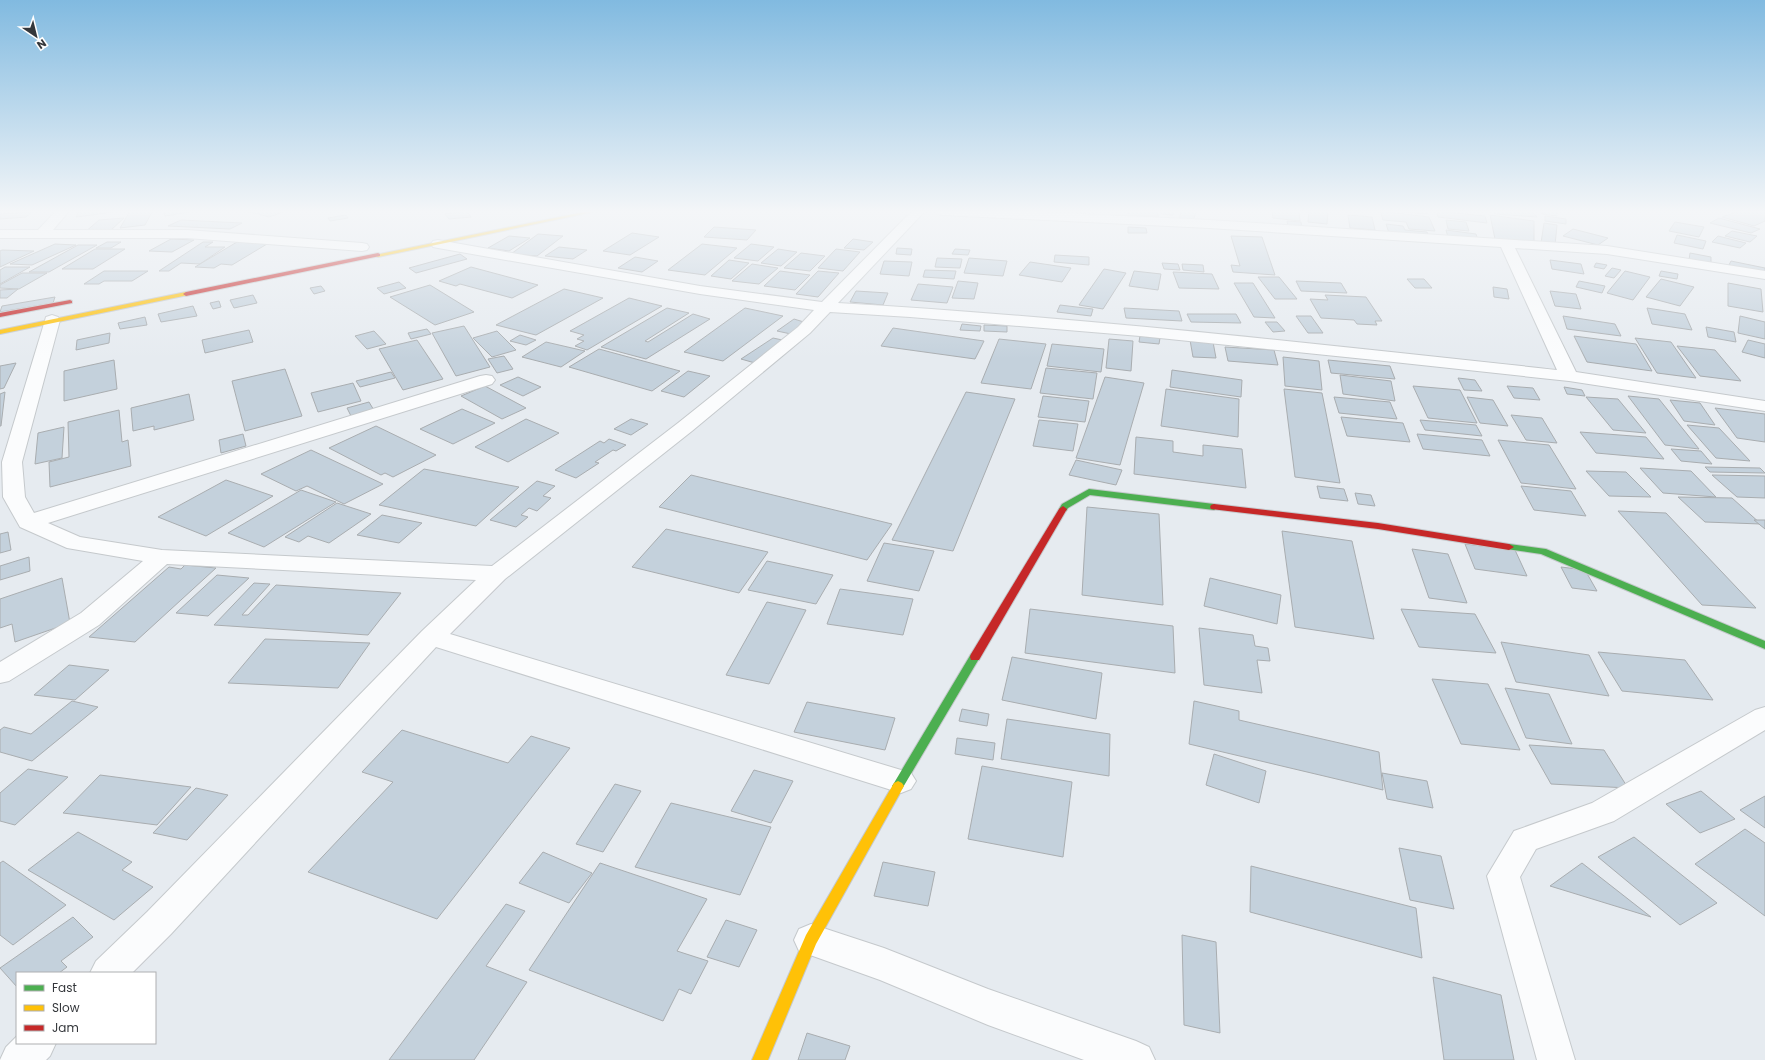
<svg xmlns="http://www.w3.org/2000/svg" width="1765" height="1060" font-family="Poppins,sans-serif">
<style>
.building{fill:#c4d1dc;stroke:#a9adb0}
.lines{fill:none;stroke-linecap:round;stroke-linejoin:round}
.street-casing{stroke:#c5c9cc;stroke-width:2}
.fast-casing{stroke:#c5c9cc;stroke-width:2}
.slow-casing{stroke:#c5c9cc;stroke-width:2}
.jam-casing{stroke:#c5c9cc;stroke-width:2}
.street{fill:#fbfcfd;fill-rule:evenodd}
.fast{fill:#4caf50;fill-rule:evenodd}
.slow{fill:#ffc107;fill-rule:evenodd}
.jam{fill:#c62828;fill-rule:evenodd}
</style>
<rect width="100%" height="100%" fill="#e6ebf0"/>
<!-- building -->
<g class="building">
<path d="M79 211H122L76 217Z"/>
<path d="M130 211H155L152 212 145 225 120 228Z"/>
<path d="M163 211H196L165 216Z"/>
<path d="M246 211H286L269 217Z"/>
<path d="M467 211 471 217 449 219 445 214Z"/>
<path d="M1128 211 1158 212V220L1128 218Z"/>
<path d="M1162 211H1174L1173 215 1161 214Z"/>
<path d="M1181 211H1196L1193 222 1179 221Z"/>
<path d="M1272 211 1299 212 1300 221 1273 218Z"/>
<path d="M1309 211H1328L1327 224 1308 222Z"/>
<path d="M1380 211 1429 217 1435 231 1409 229 1406 222 1383 220Z"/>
<path d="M1390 211H1427L1428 214Z"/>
<path d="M1437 211 1485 216 1487 223 1438 217Z"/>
<path d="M1492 211H1532L1537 217 1495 214Z"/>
<path d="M1543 211H1557V216L1542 214Z"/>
<path d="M1739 211H1765V221L1754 226 1722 217Z"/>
<path d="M32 212 26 217 0 219V214Z"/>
<path d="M346 215 348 218 330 221 328 218Z"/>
<path d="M1348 215 1372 217 1375 230 1350 228Z"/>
<path d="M1490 215 1534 221V244L1495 239Z"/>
<path d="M1545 216 1566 219V224L1545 221Z"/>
<path d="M124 218 110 231 84 233 99 220Z"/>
<path d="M1719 218 1760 229 1751 233 1710 223Z"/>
<path d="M181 220 242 223 230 229 168 226Z"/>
<path d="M1446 220 1466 222 1469 231 1448 229Z"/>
<path d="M1287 221 1301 222 1302 228 1288 227Z"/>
<path d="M1675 222 1704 227 1699 237 1669 231Z"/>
<path d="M1544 223 1557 225 1555 245 1541 243Z"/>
<path d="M1386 224 1403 226 1405 230 1427 232 1429 237 1389 233Z"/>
<path d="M714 227 756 230 747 240 704 237Z"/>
<path d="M1128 227 1146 228 1147 233H1128Z"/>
<path d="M1573 229 1608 238 1598 245 1563 236Z"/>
<path d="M1446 230 1476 234 1478 240 1448 237Z"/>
<path d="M1732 231 1757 236 1750 242 1725 236Z"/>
<path d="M632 233 659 237 630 255 603 251Z"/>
<path d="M538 234 563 236 537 256 511 254Z"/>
<path d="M1677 235 1706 241 1703 249 1674 243Z"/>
<path d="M509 236 530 238 509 251 488 248Z"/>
<path d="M1231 236 1262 237 1275 275 1233 272 1231 265 1240 266Z"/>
<path d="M1718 236 1746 243 1740 248 1712 242Z"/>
<path d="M171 239 194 240 172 252 149 251Z"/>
<path d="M853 239 873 242 864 250 844 248Z"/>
<path d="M107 242H121L111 248H96Z"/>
<path d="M203 242H213L205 247H225L200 264 181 263 169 271H159Z"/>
<path d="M237 242 267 244 232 265 221 264 214 268 195 267Z"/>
<path d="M55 244 76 245 32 265 10 264Z"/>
<path d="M702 244 737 248 705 275 668 270Z"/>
<path d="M751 244 774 247 758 261 734 258Z"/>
<path d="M78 245H97L49 272H29Z"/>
<path d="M559 247 587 250 573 259 545 256Z"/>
<path d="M897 248 912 249 911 255 896 254Z"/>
<path d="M95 249H125L93 269H62Z"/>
<path d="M778 249 797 252 781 266 761 263Z"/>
<path d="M836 249 860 252 843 271 818 268Z"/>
<path d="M955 249 970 250 968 255 952 254Z"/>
<path d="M2 250 34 251 0 267V251Z"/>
<path d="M801 253 825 256 810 271 784 268Z"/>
<path d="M1690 253 1711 257V264L1689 260Z"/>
<path d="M460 254 467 259 416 273 409 268Z"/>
<path d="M1055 255 1089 257V265L1054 262Z"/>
<path d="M635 257 658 261 642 272 618 268Z"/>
<path d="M937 258 962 259 960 268 935 267Z"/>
<path d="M969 258 1007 261 1003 276 964 273Z"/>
<path d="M729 260 749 263 731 279 711 276Z"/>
<path d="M1550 260 1581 264 1584 274 1552 269Z"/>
<path d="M884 261 912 262 909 276 880 274Z"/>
<path d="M1731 261 1765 268V273L1729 265Z"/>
<path d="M1030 262 1071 268 1062 282 1019 275Z"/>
<path d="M1162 263 1178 264 1180 270 1164 269Z"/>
<path d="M1596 263 1607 265 1604 269 1594 267Z"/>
<path d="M752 264 778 268 759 284 732 281Z"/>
<path d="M1182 264 1203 265 1204 272 1183 270Z"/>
<path d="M5 267H30L0 284V270Z"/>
<path d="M471 267 538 285 512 298 460 284 456 286 439 281Z"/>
<path d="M1612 268 1621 270 1614 278 1605 276Z"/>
<path d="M1104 269 1126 273 1103 309 1079 305Z"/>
<path d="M925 270 956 271 954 279 923 277Z"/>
<path d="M104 271H148L132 281H104L99 284H84Z"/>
<path d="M780 271 810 275 795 290 764 286Z"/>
<path d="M818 271 839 273 818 297 796 294Z"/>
<path d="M1134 271 1161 274 1158 290 1129 286Z"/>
<path d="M1625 271 1650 277 1633 300 1607 293Z"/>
<path d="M1661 271 1678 274 1677 279 1659 276Z"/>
<path d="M1173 272 1212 274 1219 289 1179 288Z"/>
<path d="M22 273H47L19 289 0 288V285Z"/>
<path d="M1258 277H1279L1297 299H1275Z"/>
<path d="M1407 279H1424L1432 288H1415Z"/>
<path d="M1661 279 1694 287 1680 306 1646 297Z"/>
<path d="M958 281 978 283 974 299 952 298Z"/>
<path d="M1296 281 1341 283 1347 293 1301 291Z"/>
<path d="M1579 281 1605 286 1602 293 1576 287Z"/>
<path d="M399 282 406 288 384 294 377 288Z"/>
<path d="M1234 283H1253L1275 318 1254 317Z"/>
<path d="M1728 283 1761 289 1763 312 1728 306Z"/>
<path d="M918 284 953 287 947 303 911 300Z"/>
<path d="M430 285 474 312 435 325 390 297Z"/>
<path d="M321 286 325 291 314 294 310 288Z"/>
<path d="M1493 287 1507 289 1509 299 1494 297Z"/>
<path d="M18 289 7 298H0V290Z"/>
<path d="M564 289 603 298 536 335 496 325Z"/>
<path d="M856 291 888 293 883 305 850 302Z"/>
<path d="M1550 291 1576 294 1581 309 1555 306Z"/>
<path d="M253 295 257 303 234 308 230 300Z"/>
<path d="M1325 295 1366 297 1382 321H1375L1377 325 1357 324 1354 320 1321 318 1310 299 1328 300Z"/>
<path d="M55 297 53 303 0 312 2 306Z"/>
<path d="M629 298 662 306 587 350 575 346 584 341 577 339 584 335 570 331Z"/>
<path d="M219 301 221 307 213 309 210 303Z"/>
<path d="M1060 305 1093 309 1091 316 1057 312Z"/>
<path d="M193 306 197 316 161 322 158 314Z"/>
<path d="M667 308 689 313 645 341 648 342 693 314 710 319 646 359 601 347Z"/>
<path d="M745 308 783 316 723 361 684 352Z"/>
<path d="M1124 308 1179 311 1182 321 1126 318Z"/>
<path d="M1647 308 1685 314 1692 330 1652 324Z"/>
<path d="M1187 314H1236L1241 323 1191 322Z"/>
<path d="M1296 316H1311L1323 333H1308Z"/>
<path d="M1563 316 1615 324 1621 336 1567 329Z"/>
<path d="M1740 316 1765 322V339L1738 333Z"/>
<path d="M145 317 147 325 120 329 118 323Z"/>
<path d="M794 319 807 323 791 334 777 331Z"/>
<path d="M1265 322H1277L1285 331 1273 332Z"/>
<path d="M962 324 981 326 980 331 960 330Z"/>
<path d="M984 325 1007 326V332L984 331Z"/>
<path d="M464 326 490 367 456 376 432 333Z"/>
<path d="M1706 327 1734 332 1736 342 1708 337Z"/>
<path d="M893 328 984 341 975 359 881 346Z"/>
<path d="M427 329 431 334 411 339 408 333Z"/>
<path d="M249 330 253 342 205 353 202 340Z"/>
<path d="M374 331 386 344 367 349 355 336Z"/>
<path d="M497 331 516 350 492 357 473 338Z"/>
<path d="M110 333 109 343 76 350 77 340Z"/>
<path d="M520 335 536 340 526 345 510 341Z"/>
<path d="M1140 336 1160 338 1159 344 1139 342Z"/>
<path d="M1574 336 1636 344 1652 371 1587 362Z"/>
<path d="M773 338 787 341 755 363 741 359Z"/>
<path d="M1635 338 1671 342 1696 378 1657 373Z"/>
<path d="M999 339 1046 344 1031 389 981 383Z"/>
<path d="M1109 339 1133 341 1131 371 1106 368Z"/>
<path d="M417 340 443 379 403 390 379 349Z"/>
<path d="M1190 340 1213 342 1216 358 1193 357Z"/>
<path d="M1748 340 1765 344V358L1742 352Z"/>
<path d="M546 342 585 351 561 367 522 357Z"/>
<path d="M1052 344 1104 349 1101 372 1047 366Z"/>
<path d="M1677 346 1715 350 1741 381 1700 376Z"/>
<path d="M1225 347 1274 350 1278 365 1228 361Z"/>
<path d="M599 349 680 371 652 391 569 367Z"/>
<path d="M504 356 513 369 497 373 488 359Z"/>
<path d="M1283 357 1319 361 1322 390 1285 386Z"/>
<path d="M114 360 117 389 64 401V371Z"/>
<path d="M1328 360 1390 366 1395 379 1331 373Z"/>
<path d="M16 363 4 388 0 389V366Z"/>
<path d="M1046 368 1097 373 1093 399 1040 393Z"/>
<path d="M285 369 302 416 245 431 232 381Z"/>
<path d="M1172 370 1242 380 1241 397 1170 387Z"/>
<path d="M688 371 710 376 684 397 661 391Z"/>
<path d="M391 372 395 378 360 387 356 381Z"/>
<path d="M1340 375 1391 381 1395 401 1343 394Z"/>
<path d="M518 377 541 387 523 396 500 385Z"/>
<path d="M1105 377 1144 383 1120 465 1076 458Z"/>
<path d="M1458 378 1475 380 1482 391 1464 390Z"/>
<path d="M353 383 361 401 318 412 311 393Z"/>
<path d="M485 386 526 408 502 419 461 396Z"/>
<path d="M1413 386 1460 390 1477 423 1428 418Z"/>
<path d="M1507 386 1533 388 1540 400 1514 398Z"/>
<path d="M1564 387 1582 390 1585 396 1567 394Z"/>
<path d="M1166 389 1239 399 1238 437 1161 426Z"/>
<path d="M1284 389 1322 393 1340 483 1295 477Z"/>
<path d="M5 392 1 426H0V394Z"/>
<path d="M966 392 1015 399 953 551 892 540Z"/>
<path d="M189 394 194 420 154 430V426L133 431 131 408Z"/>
<path d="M1043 396 1089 401 1085 422 1038 417Z"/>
<path d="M1628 396 1659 399 1699 449 1665 445Z"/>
<path d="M1334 397 1390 402 1397 419 1339 413Z"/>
<path d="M1467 397 1493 400 1508 426 1480 423Z"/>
<path d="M1586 397 1618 399 1646 433 1613 430Z"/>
<path d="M1670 400 1700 403 1715 425 1684 421Z"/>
<path d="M369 402 375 412 352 418 347 408Z"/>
<path d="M1715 408 1765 414V442L1737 438Z"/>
<path d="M462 409 495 423 453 444 420 429Z"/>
<path d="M119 410 122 442 128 440 131 466 50 487 49 462 69 457 68 422Z"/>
<path d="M1511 415 1542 418 1557 443 1526 440Z"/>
<path d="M1341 417 1403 423 1410 442 1347 436Z"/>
<path d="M526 419 559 433 508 462 475 447Z"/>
<path d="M631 419 648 424 631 435 614 429Z"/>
<path d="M1039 420 1078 424 1073 451 1033 446Z"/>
<path d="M1420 420 1476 425 1482 436 1425 430Z"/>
<path d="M1687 425 1719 428 1750 461 1716 458Z"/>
<path d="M376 426 436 455 393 477 385 473 381 475 329 448Z"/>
<path d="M64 427 62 458 35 464 38 433Z"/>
<path d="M1580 432 1646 437 1664 459 1596 453Z"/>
<path d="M243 434 246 446 221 453 219 440Z"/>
<path d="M1417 434 1482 440 1490 456 1423 449Z"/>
<path d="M1136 437 1173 441V452L1203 456V445L1242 449 1246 488 1134 474Z"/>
<path d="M609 439 626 445 616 451 613 450 595 462 599 463 576 478 555 470 600 441 604 443Z"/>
<path d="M1498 440 1549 445 1576 489 1521 483Z"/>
<path d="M1671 449 1701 451 1712 464 1681 461Z"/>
<path d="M311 450 383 484 344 504 307 486 296 491 261 474Z"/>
<path d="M1076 460 1122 470 1116 485 1069 475Z"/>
<path d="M1705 467 1760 468 1765 473 1710 472Z"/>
<path d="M1640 468 1691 471 1716 497 1663 493Z"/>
<path d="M424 469 519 487 476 526 379 505Z"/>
<path d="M1586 471 1626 472 1651 497 1609 496Z"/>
<path d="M691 475 892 524 867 560 659 507Z"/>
<path d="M1712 475 1765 476V498L1737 497Z"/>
<path d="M226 480 273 496 206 536 158 517Z"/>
<path d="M537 481 555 486 543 496 551 498 537 511 529 508 521 515 528 517 516 527 490 520Z"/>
<path d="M1317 486 1344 489 1348 501 1320 498Z"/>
<path d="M1521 486 1571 491 1586 516 1534 510Z"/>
<path d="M301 490 336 502 264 547 228 533Z"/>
<path d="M1355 493 1371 495 1375 506 1358 504Z"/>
<path d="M1678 497 1732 498 1761 524 1705 522Z"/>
<path d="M337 503 371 514 329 543 308 536 299 542 285 537Z"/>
<path d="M1087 507 1159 514 1163 605 1082 595Z"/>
<path d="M1618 511 1666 513 1756 608 1702 605Z"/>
<path d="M382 515 422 523 399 543 357 535Z"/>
<path d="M1754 520H1765V529Z"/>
<path d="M666 529 768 552 739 593 632 567Z"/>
<path d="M1282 531 1352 541 1374 639 1295 627Z"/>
<path d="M8 532 11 550 0 553V534Z"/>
<path d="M884 543 934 551 919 591 867 581Z"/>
<path d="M1465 544 1515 550 1527 576 1475 569Z"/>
<path d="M1412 549 1448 554 1467 603 1429 598Z"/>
<path d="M29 557 30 571 0 580V566Z"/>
<path d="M767 561 833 575 816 604 748 590Z"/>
<path d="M185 565 216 568 135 642 89 637 169 567 181 569Z"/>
<path d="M1561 567 1585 570 1597 591 1572 588Z"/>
<path d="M217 575 249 578 208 616 176 613Z"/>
<path d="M62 578 70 623 15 642 12 624 0 628V599Z"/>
<path d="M1210 578 1281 595 1277 624 1204 606Z"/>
<path d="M254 583 270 584 242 615H248L276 585 401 593 368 635 214 625Z"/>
<path d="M840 589 913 599 903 635 827 624Z"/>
<path d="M767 602 806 610 769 684 726 675Z"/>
<path d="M1030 609 1173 626 1175 673 1025 653Z"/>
<path d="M1401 609 1475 614 1496 653 1419 647Z"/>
<path d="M1199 628 1253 635 1255 646 1268 648 1270 661 1257 660 1262 693 1204 685Z"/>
<path d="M265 639 370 643 338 688 228 683Z"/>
<path d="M1501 642 1589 655 1609 696 1516 682Z"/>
<path d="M1598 652 1685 660 1713 700 1622 691Z"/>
<path d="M1012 657 1102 673 1096 719 1002 700Z"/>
<path d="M69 665 109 670 75 700 34 695Z"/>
<path d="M1432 679 1488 684 1520 750 1461 744Z"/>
<path d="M1505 688 1549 694 1572 744 1526 738Z"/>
<path d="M72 701 98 707 32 761 0 752V730L4 727 31 734Z"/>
<path d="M1194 701 1239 711V720L1379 752 1383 790 1189 744Z"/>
<path d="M807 702 895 718 885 750 794 732Z"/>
<path d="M962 709 989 714 987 726 959 721Z"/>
<path d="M1007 719 1110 734 1109 776 1001 759Z"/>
<path d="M402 730 508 763 531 736 570 748 437 919 308 872 393 782 362 772Z"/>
<path d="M957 738 995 743 993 760 955 754Z"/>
<path d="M1529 745 1604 750 1628 788 1551 784Z"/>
<path d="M1214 754 1266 771 1259 803 1206 785Z"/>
<path d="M982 766 1072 782 1063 857 968 839Z"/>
<path d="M28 769 68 777 15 825 0 821V793Z"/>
<path d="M754 770 793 781 771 823 731 811Z"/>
<path d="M1382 773 1427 781 1433 808 1387 799Z"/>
<path d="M100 775 191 787 157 825 63 813Z"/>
<path d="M615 784 641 791 603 852 576 844Z"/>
<path d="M196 788 228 795 187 840 153 833Z"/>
<path d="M1701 791 1735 819 1700 833 1666 804Z"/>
<path d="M1765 796V828L1740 810Z"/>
<path d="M671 803 771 827 740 895 635 867Z"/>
<path d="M1745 829 1765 843V916L1695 864Z"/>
<path d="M78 832 132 862 122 870 153 887 114 920 28 870Z"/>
<path d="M1634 837 1717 903 1680 925 1598 857Z"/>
<path d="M1399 848 1441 856 1454 909 1410 900Z"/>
<path d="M543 852 592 873 569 903 519 883Z"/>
<path d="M3 861 66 905 13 945 0 935V863Z"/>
<path d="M883 862 935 872 928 906 874 896Z"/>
<path d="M600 863 707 899 677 951 708 961 691 994 679 989 663 1021 529 970Z"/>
<path d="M1582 863 1651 917 1550 886Z"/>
<path d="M1251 866 1416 908 1422 958 1250 912Z"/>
<path d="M506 904 525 911 486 966 527 982 474 1060H389Z"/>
<path d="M73 917 93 937 61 961 67 967 59 973H17V987L0 968Z"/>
<path d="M726 920 757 930 739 967 707 957Z"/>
<path d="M1182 935 1216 942 1220 1033 1184 1025Z"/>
<path d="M1433 977 1501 995 1514 1060H1444Z"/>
<path d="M807 1033 850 1046 845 1060H798Z"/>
</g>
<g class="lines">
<defs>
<g id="street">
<path d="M56 211H69L53 230H187L362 243 367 244 369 247 367 250 362 251 187 238H0V230H38Z"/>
<path d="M912 211H925L838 303C1079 317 1318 344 1557 370L1501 247 1209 228 943 215 939 214 937 211H1019L1209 220 1607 246 1765 271V279L1607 254 1515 248 1576 372 1765 401V411L1569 381 1375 360 1140 336 910 317 830 312 810 333 692 431 505 579 450 634 911 773 916 781 911 789 901 793 436 647 171 934 132 973H90L96 961 147 912 422 631 476 580 167 564 99 625 9 681 0 683V662L81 613 143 561 67 548 20 527 3 497 2 462 46 317 52 315 58 317 60 320 22 462 25 497 34 513 480 376 486 375 492 376 495 380 492 384 48 523 80 537 162 550 492 566 678 423 798 327 814 310 700 294 438 248 433 247 431 244 433 241 438 240 700 286 822 302Z"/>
<path d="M1765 707V730L1614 821 1536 849 1520 877 1575 1060H1537L1487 876 1514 831 1592 803 1755 710Z"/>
<path d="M811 924 884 948 988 989 1136 1041 1149 1047 1155 1060H1084L988 1025 880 980 799 951 794 940 799 929Z"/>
<path d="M17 1036V1043H56L50 1056 46 1060H0L6 1047Z"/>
</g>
<g id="fast">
<path d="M1089 489 1214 504 1218 507 1214 510 1090 495 1068 508 1066 511H1060L1059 509 1062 504Z"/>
<path d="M1509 544 1546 549 1765 641V649L1541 554 1506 549 1504 547 1506 545Z"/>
<path d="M975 653 979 654 980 657 902 789 898 791 894 789 892 786 894 783 971 654Z"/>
</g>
<g id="slow">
<path d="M588 211H598L378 257 375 255Z"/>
<path d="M186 292 189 294 188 295 0 334V330Z"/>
<path d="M898 781 902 783 904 786 816 944 768 1060H752L806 935 894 783Z"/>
</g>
<g id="jam">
<path d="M378 253 380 254V256L186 296 183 294 186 292Z"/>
<path d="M70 300 72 301V303L0 317V313Z"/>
<path d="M1214 504 1378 523 1509 544 1514 547 1509 550 1378 529 1211 509 1210 507 1211 505Z"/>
<path d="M1063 506 1067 509 979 660H971L970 657 971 654 1059 509Z"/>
</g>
</defs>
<!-- street casing -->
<use href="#street" class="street-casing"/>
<!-- fast casing -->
<use href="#fast" class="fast-casing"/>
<!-- slow casing -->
<use href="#slow" class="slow-casing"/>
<!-- jam casing -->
<use href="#jam" class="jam-casing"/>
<!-- street -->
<use href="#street" class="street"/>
<!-- fast -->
<use href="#fast" class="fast"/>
<!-- slow -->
<use href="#slow" class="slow"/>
<!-- jam -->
<use href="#jam" class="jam"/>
</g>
<!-- sky -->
<linearGradient id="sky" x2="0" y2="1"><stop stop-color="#81bae0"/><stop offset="0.59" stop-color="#f4f6f8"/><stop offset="1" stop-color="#f4f6f8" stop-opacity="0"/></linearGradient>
<rect width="1765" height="359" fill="url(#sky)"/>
<!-- legend -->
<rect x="16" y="972" width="140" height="72" fill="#ffffff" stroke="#aeafb1"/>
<rect x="24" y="985" width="20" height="6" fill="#4caf50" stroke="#aeafb1"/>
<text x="52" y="992" font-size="12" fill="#34373b">Fast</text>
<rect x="24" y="1005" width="20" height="6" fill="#ffc107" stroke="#aeafb1"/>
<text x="52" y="1012" font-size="12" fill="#34373b">Slow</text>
<rect x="24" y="1025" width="20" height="6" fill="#c62828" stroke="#aeafb1"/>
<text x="52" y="1032" font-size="12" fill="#34373b">Jam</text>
<!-- north arrow -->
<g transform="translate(36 36) rotate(145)" stroke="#ffffff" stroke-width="3" paint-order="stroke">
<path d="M0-3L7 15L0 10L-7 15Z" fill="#34373b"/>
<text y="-6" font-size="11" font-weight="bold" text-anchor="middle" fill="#34373b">N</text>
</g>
</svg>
